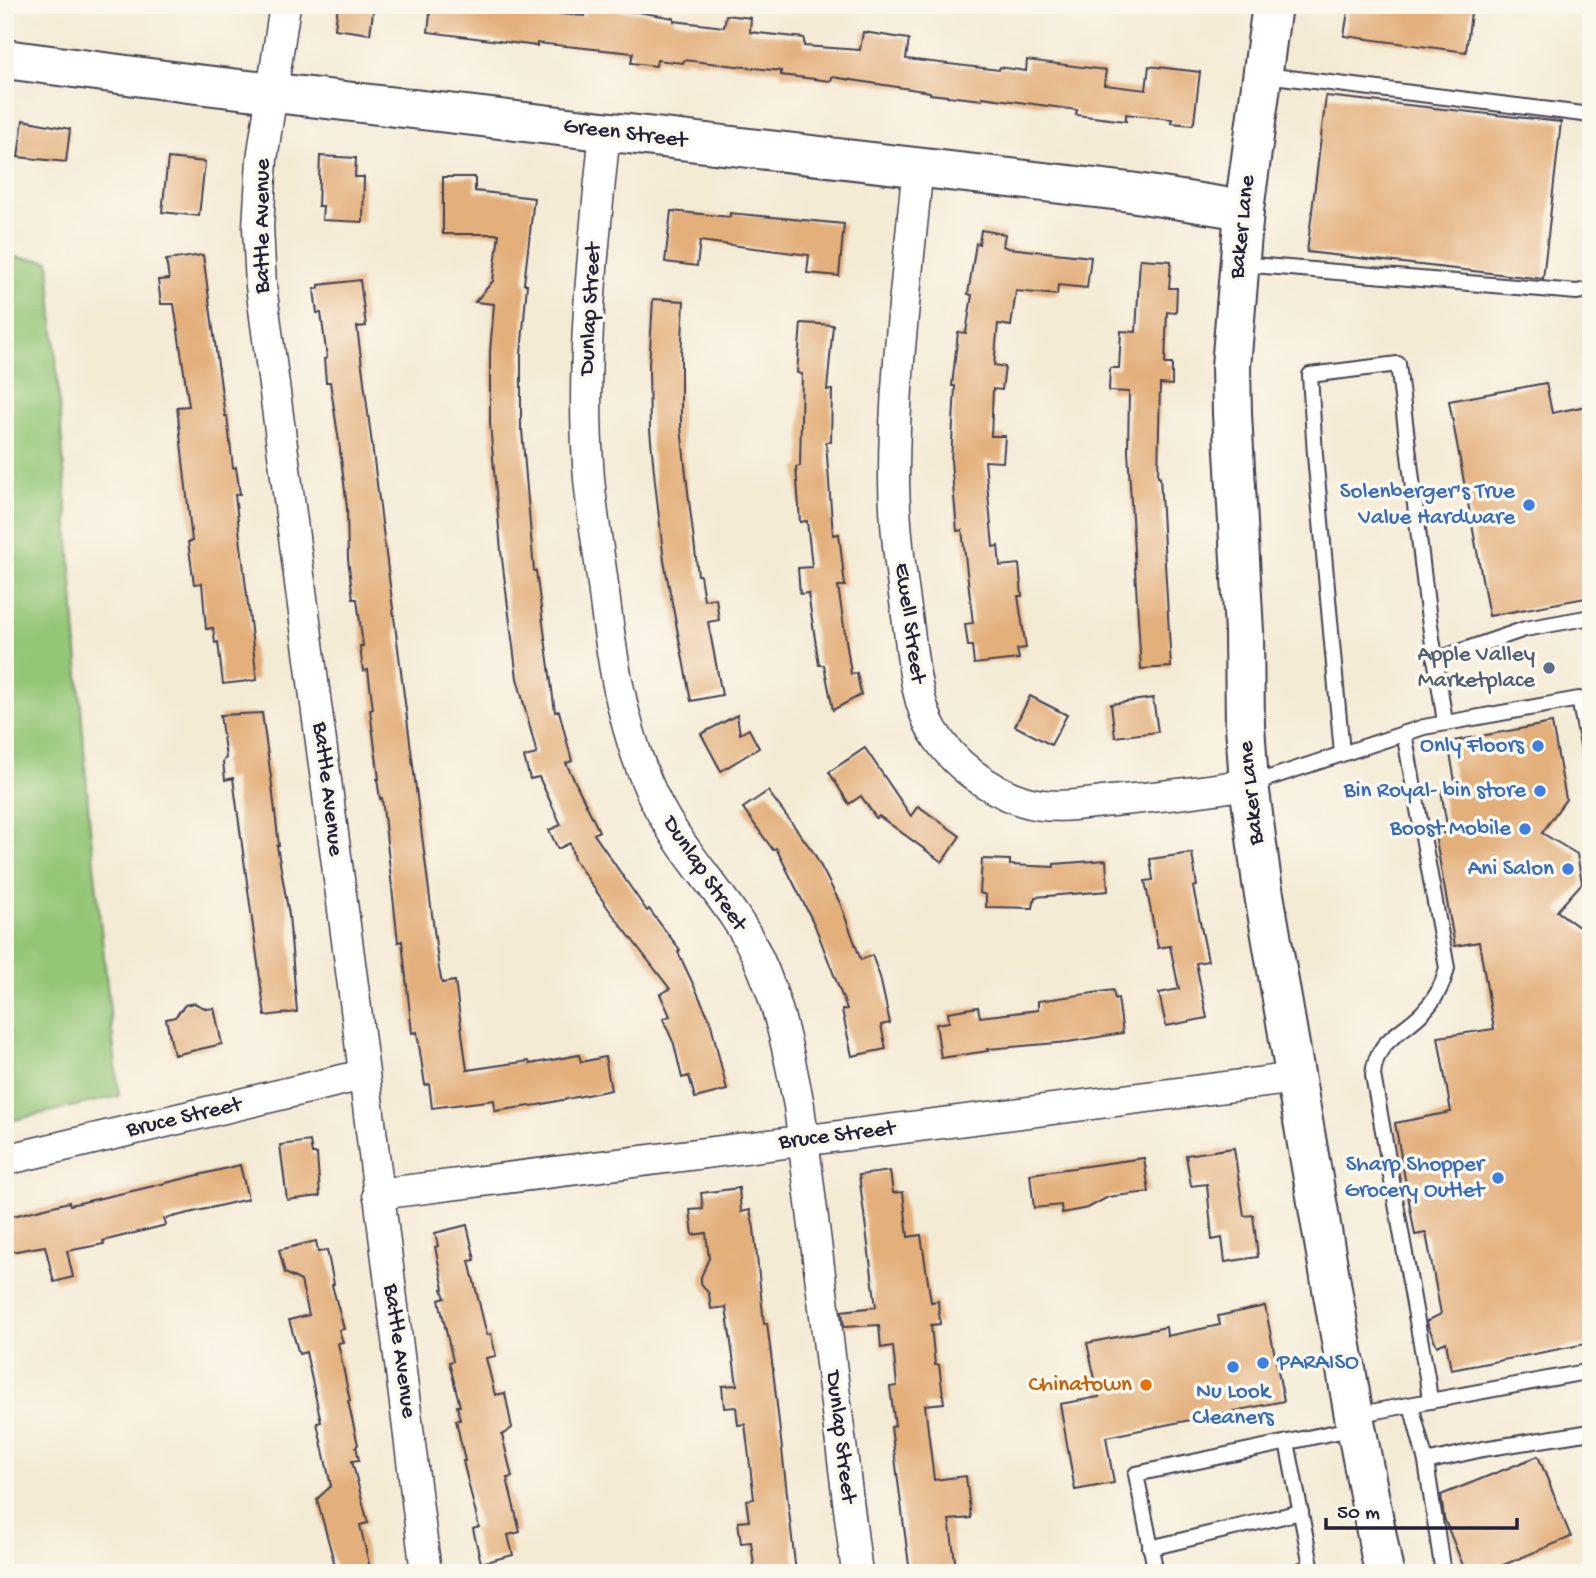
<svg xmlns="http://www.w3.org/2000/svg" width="1596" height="1578" font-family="'Gochi Hand',sans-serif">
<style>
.green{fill:#94c677;stroke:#5b7459;stroke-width:2}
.building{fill:#e3af7a}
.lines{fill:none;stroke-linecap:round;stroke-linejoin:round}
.lane-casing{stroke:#424052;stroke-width:18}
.street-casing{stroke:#424052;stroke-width:33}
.secondary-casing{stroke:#424052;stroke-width:42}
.lane{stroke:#fff;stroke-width:14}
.street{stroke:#fff;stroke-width:30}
.secondary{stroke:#fff;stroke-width:38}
.shop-dot{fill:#3f7fe0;stroke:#fbf7ec;stroke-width:2.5}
.service-dot{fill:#5c6f8a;stroke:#fbf7ec;stroke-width:2.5}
.food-dot{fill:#e8710a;stroke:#fbf7ec;stroke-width:2.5}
.labels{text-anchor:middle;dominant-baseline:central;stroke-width:7;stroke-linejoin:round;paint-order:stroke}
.street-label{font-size:23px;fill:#22223b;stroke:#fbf7ec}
.shop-label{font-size:23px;fill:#366cbe;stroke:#fbf7ec;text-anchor:end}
.service-label{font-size:23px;fill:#4e5e75;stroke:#fbf7ec;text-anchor:end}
.food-label{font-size:23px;fill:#c56008;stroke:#fbf7ec;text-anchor:end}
</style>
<rect width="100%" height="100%" fill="#fbf7ec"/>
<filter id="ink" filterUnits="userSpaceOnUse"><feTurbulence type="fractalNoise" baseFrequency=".0143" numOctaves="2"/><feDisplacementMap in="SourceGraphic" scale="14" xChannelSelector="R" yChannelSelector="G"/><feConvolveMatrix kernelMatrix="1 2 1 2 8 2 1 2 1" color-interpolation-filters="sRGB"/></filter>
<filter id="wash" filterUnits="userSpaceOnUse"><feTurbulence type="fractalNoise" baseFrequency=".00686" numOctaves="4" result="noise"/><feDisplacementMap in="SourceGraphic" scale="28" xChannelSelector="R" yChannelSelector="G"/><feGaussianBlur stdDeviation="1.57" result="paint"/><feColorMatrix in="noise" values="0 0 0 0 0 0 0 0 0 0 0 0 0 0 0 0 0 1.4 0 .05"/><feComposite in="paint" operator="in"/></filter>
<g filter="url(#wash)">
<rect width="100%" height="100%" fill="#f4ebd5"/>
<!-- green -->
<path class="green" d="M5 256 49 261 89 817 119 1096 5 1122Z"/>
<g id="blocks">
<!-- building -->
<g class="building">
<path d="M338 5H374L370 34 335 29Z"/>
<path d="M431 5H512V10L585 16V8L638 12 674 18V21L724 27 726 15 751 18 750 32 804 38V46L860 50 863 32 909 39 906 59 999 70 1000 67 1026 71 1027 60 1106 70 1104 85 1146 90 1149 66 1200 72 1194 122 1192 125 1171 123 1172 119 1126 114V121L1076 115 1077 110 982 97V100L930 94V92L832 77 831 81 781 75V71L684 60 683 63 657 60 656 66 631 63 633 53 537 43V46L428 32Z"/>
<path d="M1349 5H1472L1466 52 1344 36Z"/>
<path d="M1326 96 1561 122 1543 279 1307 252Z"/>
<path d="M23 120 70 129 66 162 18 157Z"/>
<path d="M320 156 356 158 355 177H364L363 222 322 220 323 206H318Z"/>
<path d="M168 158 205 162 199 216 162 212Z"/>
<path d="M443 177H475V191L534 198 524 284H527L521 354V430H522L534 571H536L555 712 559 711 572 761 566 763 599 831 594 834 647 911 649 909 680 950 678 952 710 1020 727 1090 695 1098 689 1076 682 1078 674 1044 663 1019 670 1016 660 994 670 989 610 911 574 859 570 843 558 849 549 830 561 825 539 777 530 779 524 757 537 754 517 678 501 551 490 423V352L494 304 475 302 493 281 499 234H443Z"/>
<path d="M671 211 730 217V213L844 224 839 276 807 273 809 255 700 241 697 266 665 262Z"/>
<path d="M981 230 1005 234 1003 246 1007 248 1091 257 1087 288 1058 285 1057 295 1016 291 1011 326 998 324 994 365 1005 367 1002 390 993 389 991 436H1005L1003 462 985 461 993 547 998 546 1000 566 1019 564 1022 596H1018L1026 648 1017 649 1019 659 974 664 972 646H968L965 624 973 623 962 530 957 531 951 461 955 386H952L958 332 966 333 972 295 968 294 976 243 979 244Z"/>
<path d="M203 255 225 416H227L233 468 236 467 240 494 235 495 257 680 223 684 218 642 215 643 213 628 206 629 202 583 194 584 188 542 192 541 177 407 189 406 174 304H161L158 280 169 279 166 260Z"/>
<path d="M1140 259 1171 261 1169 288H1177L1176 313 1167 312 1165 364H1172V385L1160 384 1158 477H1160L1171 667 1141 669 1128 451 1129 392 1109 391 1110 368H1119L1121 331 1136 332Z"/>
<path d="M360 280 366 326 357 327 439 969 442 983 455 981 467 1070 529 1061 530 1064 579 1055 581 1062 605 1057 611 1090 538 1105 495 1111 494 1100 432 1108 429 1084 425 1085 417 1032 412 1033 402 941 398 942 382 798 380 799 377 779H379L370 710 373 709 368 670 363 671 360 646H363L357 599H353L348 559 347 508 339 442 330 382H326L324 359 327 358 321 313H317L314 289 319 288V285Z"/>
<path d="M653 299 684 301 681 358V427L686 475 698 575H700L704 600 716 598 719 620 708 622 722 695 691 701 664 561 655 482 650 430 649 366Z"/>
<path d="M801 323 833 325 827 390H832L831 442H826L833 535 839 534 845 586H838L851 674 857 673 861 695 833 710 824 665H819L808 593 800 594 798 568 812 567 807 521 800 522 796 467 800 466 802 374 797 373Z"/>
<path d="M1546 383 1552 413 1591 405V597L1489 616 1449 401Z"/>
<path d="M1030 696 1067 715 1051 745 1015 726Z"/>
<path d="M1153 698 1158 732 1115 737 1111 704Z"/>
<path d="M262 713 271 777 279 846H277L289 915 297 1012 265 1016 233 778 225 780 223 761 226 758 220 715Z"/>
<path d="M737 715 740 734 749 729 759 748 721 771 701 734Z"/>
<path d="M1552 723 1566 799 1542 833 1577 854 1582 883 1557 911 1591 936V1343L1451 1370 1446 1342 1437 1346 1428 1326 1427 1321 1441 1314 1426 1233 1415 1235 1395 1123 1451 1112 1438 1037 1494 1029 1479 942 1455 946 1435 835 1448 832 1441 790 1456 787 1448 742Z"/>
<path d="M865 748 911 816 918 806 960 836 942 862 879 816 876 818 861 796 849 804 829 772Z"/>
<path d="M768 791 814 853 840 903 861 960 872 955 880 977 890 1023 881 1025 886 1049 852 1056 842 1010 847 1009 815 926 776 848 773 850 743 808Z"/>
<path d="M1192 853 1197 886 1193 887 1208 961 1196 963 1207 1018 1166 1026 1159 993 1179 989 1170 946 1158 948 1145 881 1153 880 1150 859Z"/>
<path d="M982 859 1010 860V865L1054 867V864L1106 860 1108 891 1035 897 1033 908 986 907V895L980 893Z"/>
<path d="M1113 990 1115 999 1118 998 1123 1033 1068 1042 987 1049 988 1051 941 1058 936 1024 949 1022 948 1012 978 1007 980 1017 1038 1010V1001Z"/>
<path d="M194 1003 207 1009 214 1008 222 1044 174 1055 166 1019 175 1017 185 1005Z"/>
<path d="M310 1141 312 1154H317L320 1196 287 1200 280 1145Z"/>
<path d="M1234 1148 1244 1216 1253 1215 1258 1257 1225 1262 1222 1238 1212 1240 1207 1184 1191 1186 1186 1155Z"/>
<path d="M1144 1158 1149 1192 1108 1197 1088 1208 1062 1213 1061 1205 1034 1208 1030 1174Z"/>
<path d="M240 1165 248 1199 164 1219 166 1225 103 1241 104 1244 67 1251 73 1277 54 1282 45 1246 5 1253V1218L69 1202 70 1205 141 1189Z"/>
<path d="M890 1171 893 1193 903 1192 908 1237 921 1235 931 1302 938 1301 940 1324 931 1325 935 1365H939L944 1403 925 1405 934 1480 966 1476 971 1518 949 1520 956 1567 931 1571V1573H910L891 1427 895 1426 890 1387 897 1386 893 1346 881 1348 879 1325 844 1327 842 1311 876 1307 859 1175Z"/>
<path d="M739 1188 741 1212 750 1210 754 1228 764 1324 767 1323 773 1370 796 1573H755L751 1542 741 1543 738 1522 749 1521 746 1500 754 1499 745 1424 738 1425 736 1407 724 1408 722 1386 737 1385 726 1307 711 1309 709 1294 701 1283V1277L709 1258 706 1233 693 1235 690 1210 703 1209 701 1193Z"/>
<path d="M467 1225 475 1260 469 1261 487 1335 491 1334 496 1356 486 1358 495 1395 505 1393 512 1428 502 1435 512 1477 507 1478 520 1532 508 1535 513 1555 481 1563 473 1529 479 1527 463 1461H465L456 1420H460L457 1406H460L449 1362 453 1361 439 1300 445 1298 442 1289H444L435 1247 438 1246 435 1233Z"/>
<path d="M316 1241 318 1252 327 1250 334 1284 332 1285 344 1329 339 1330 343 1342 338 1343 350 1401H348L358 1445 356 1446 359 1460 352 1461 368 1523 360 1525 371 1573H337L317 1499 331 1486 317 1423 321 1422 306 1352 299 1354 289 1320 309 1315 301 1281 285 1273 279 1250Z"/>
<path d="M1265 1306 1284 1401 1106 1437 1114 1483 1075 1490 1060 1404 1099 1397 1087 1343 1166 1327 1167 1336 1220 1325 1218 1316Z"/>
<path d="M1538 1456 1571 1537 1484 1573H1466L1444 1518 1441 1495Z"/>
</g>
</g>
</g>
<g filter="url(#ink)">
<use href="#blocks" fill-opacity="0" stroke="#424052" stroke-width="2"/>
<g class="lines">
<defs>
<g id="lane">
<path d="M1265 75 1591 115"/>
<path d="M1240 264 1577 292 1591 289"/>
<path d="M1435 660 1525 629 1591 617"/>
<path d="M1404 733 1447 968C1443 985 1436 999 1423 1012 1402 1034 1376 1039 1373 1075L1427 1377 1430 1401"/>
<path d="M1342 753 1315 455 1310 375 1398 364 1428 612 1445 722"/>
<path d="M1251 784 1424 727 1579 699 1591 760"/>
<path d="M1411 1405 1426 1462 1443 1573"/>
<path d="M1355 1415 1591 1371"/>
<path d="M1287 1442 1311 1565 1296 1573"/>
<path d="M1426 1462 1483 1449 1591 1432"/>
<path d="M1150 1548 1301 1512"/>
<path d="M1156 1573 1136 1474 1355 1428"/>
</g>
<g id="street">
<path d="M285 5 262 159 258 227 261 286 355 1001 426 1573"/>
<path d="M605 131C594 241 581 353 588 464 590 504 598 545 603 585 611 652 620 717 646 780 668 835 703 870 735 917 773 972 787 1042 799 1106L857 1573"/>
<path d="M919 169 916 185C907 281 894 378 894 475 894 524 901 574 908 623 913 658 915 699 933 731 953 764 987 789 1023 801 1052 810 1083 804 1112 801 1158 797 1204 791 1249 784"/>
<path d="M5 1160 363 1075"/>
<path d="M378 1194C684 1155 990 1119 1296 1078"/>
</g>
<g id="secondary">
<path d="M1272 5 1244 210 1231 367 1232 414 1244 632 1245 725 1249 784 1262 883 1354 1416 1384 1573"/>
<path d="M5 59 188 83 1130 192 1244 210"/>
</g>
</defs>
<!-- lane casing -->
<use href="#lane" class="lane-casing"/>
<!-- street casing -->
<use href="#street" class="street-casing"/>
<!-- secondary casing -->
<use href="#secondary" class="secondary-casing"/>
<!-- lane -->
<use href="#lane" class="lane"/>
<!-- street -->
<use href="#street" class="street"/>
<!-- secondary -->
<use href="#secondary" class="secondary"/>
</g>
</g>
<!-- markers -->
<g class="shop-dot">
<circle cx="1529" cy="505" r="7"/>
<circle cx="1538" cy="746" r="7"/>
<circle cx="1540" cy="791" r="7"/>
<circle cx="1525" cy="829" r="7"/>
<circle cx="1568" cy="869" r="7"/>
<circle cx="1498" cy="1178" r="7"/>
<circle cx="1263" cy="1363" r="7"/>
<circle cx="1233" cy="1367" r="7"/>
</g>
<circle class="service-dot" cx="1549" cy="668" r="7"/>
<circle class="food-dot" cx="1146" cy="1385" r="7"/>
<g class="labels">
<!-- street labels -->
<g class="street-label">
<text transform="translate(625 134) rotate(7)">Green Street</text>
<text transform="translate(263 226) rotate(-90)">Battle Avenue</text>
<text transform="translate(1243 227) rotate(-84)">Baker Lane</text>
<text transform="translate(591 309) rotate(-87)">Dunlap Street</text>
<text transform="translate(909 623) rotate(82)">Ewell Street</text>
<text transform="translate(327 789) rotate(83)">Battle Avenue</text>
<text transform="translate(1252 793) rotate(-96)">Baker Lane</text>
<text transform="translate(704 874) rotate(56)">Dunlap Street</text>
<text transform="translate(184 1118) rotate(-13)">Bruce Street</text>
<text transform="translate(837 1136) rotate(-7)">Bruce Street</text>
<text transform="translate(399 1351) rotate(82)">Battle Avenue</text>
<text transform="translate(840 1437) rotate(83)">Dunlap Street</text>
</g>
<!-- shop labels -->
<g class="shop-label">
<text x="1515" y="492">Solenberger's True<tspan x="1515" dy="26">Value Hardware</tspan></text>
<text x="1524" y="746">Only Floors</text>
<text x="1526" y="791">Bin Royal- bin store</text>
<text x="1511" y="829">Boost Mobile</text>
<text x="1554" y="869">Ani Salon</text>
<text x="1484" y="1165">Sharp Shopper<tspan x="1484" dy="26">Grocery Outlet</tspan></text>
<text x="1277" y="1363" text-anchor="start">PARAISO</text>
<text x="1233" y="1392" text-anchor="middle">Nu Look<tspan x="1233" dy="26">Cleaners</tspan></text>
</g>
<!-- service labels -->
<g class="service-label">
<text x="1535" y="655">Apple Valley<tspan x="1535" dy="26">Marketplace</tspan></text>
</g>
<!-- food labels -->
<g class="food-label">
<text x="1132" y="1385">Chinatown</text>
</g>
</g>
<!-- margin -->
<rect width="1596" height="1578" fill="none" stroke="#fbf7ec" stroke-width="28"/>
<!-- scale -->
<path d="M1326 1518v10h191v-10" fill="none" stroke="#22223b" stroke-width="3.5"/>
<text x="1337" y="1518" font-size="21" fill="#22223b" stroke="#fbf7ec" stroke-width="5" paint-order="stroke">50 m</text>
</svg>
